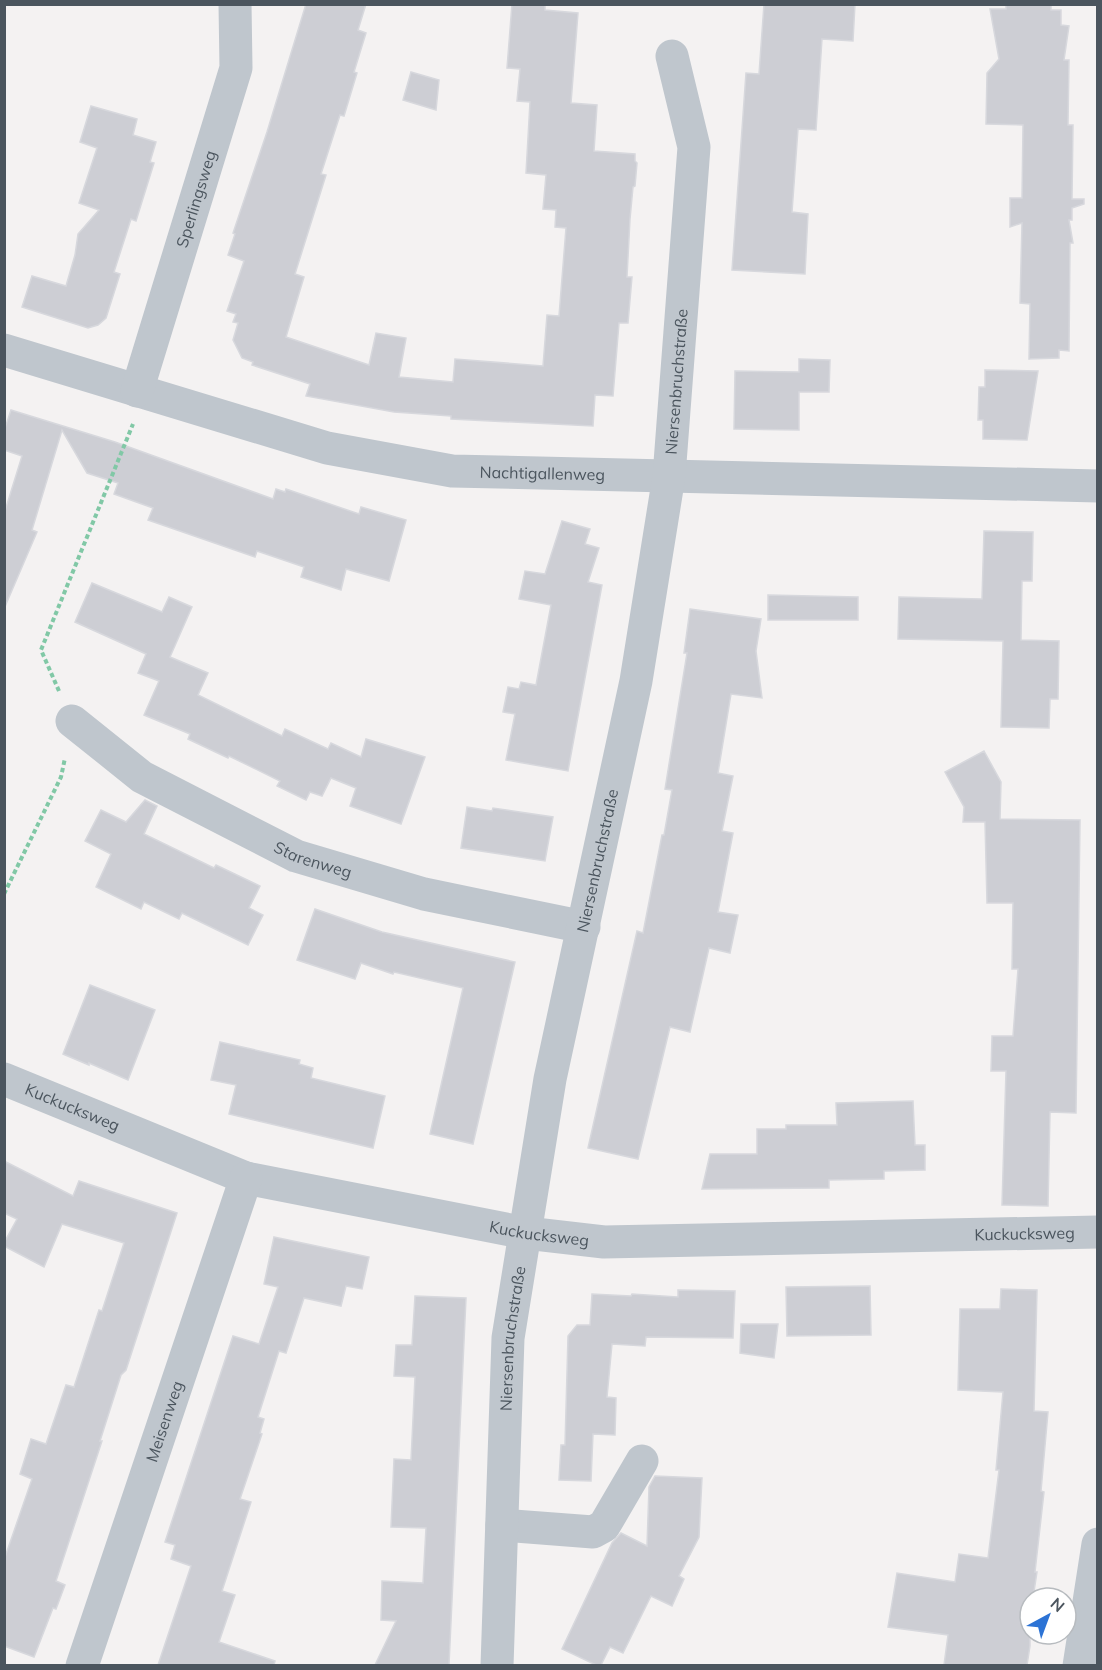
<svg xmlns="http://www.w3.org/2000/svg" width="1102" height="1670" font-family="Mulish,sans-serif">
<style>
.building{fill:#cdced4;stroke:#d7d8dd;stroke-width:1.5}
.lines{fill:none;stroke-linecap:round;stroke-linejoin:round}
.path{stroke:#81c8a6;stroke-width:4;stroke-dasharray:4.5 3;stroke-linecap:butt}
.minor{stroke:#bfc6cd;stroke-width:33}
.labels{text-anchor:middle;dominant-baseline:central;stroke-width:4.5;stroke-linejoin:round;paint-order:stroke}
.street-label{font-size:16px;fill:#4b555e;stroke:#fff}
</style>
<rect width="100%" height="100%" fill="#f4f2f2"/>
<!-- building -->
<g class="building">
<path d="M306 4H366L358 30 366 33 354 72 357 73 344 116 340 115 321 174 326 175 295 274 304 277 286 337 369 365 376 333 406 338 399 377 453 382 455 359 543 366 547 315 559 316 566 228 555 227 556 210 543 209 546 175 526 173 530 102 517 101 520 69 507 68 512 4H545V10L578 13 571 103 597 105 594 151 635 154V161L637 163 635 186 633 187 630 219 627 277H632L628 323H619L613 396 595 395 593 426 451 419V416L394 412 306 396 310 384 252 365 253 362 242 358 233 340 238 323 233 322 236 314 227 311 244 261 228 255 235 234 233 233 267 132Z"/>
<path d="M764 4H855L853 41 822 39 816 130 798 129 792 212 808 214 805 274 732 270 746 73 759 74Z"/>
<path d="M1006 4H1051V10H1061V25L1069 26 1064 60H1069L1068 125H1073L1072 199H1084V204L1072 208V220H1069L1073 243H1070L1069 351 1059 350V358L1029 359 1030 304 1020 303 1022 223 1010 227V198H1022L1023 125 986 124 987 73 999 59 990 9H1006Z"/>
<path d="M411 72 439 80 436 110 403 100Z"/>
<path d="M91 106 137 119 133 135 156 142 150 162 154 163 136 221 131 219 114 272 120 274 106 318 98 325 88 328 22 307 32 276 66 286 75 255 78 234 99 210 79 203 97 148 80 142Z"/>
<path d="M799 359 830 360 829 392H799V430L734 429 735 371 799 372Z"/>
<path d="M985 370 1038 371 1027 440 983 439V420H978L979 387H985Z"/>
<path d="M11 410 115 442 273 499 276 489 285 492 286 489 359 514 361 507 406 520 389 581 346 569 341 590 301 577 304 567 257 551 255 557 148 520 153 508 114 494 118 483 87 473 62 430 32 530 37 532 4 609V514L22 456 4 450V431Z"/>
<path d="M562 521 590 529 585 544 599 548 588 582 602 585 568 771 506 760 515 714 503 712 508 687 519 689 521 682 536 685 551 605 519 599 525 571 545 574Z"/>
<path d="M984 531 1033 532 1032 581H1022L1021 640 1059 641 1058 699H1050L1049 728 1001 727 1003 641 898 639 899 597 982 599Z"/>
<path d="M92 583 162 612 169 597 192 607 170 657 208 673 198 695 282 736 285 729 328 749 331 743 361 757 366 739 425 757 401 824 350 806 356 788 331 778 322 796 310 792 306 800 277 786 280 781 229 756 228 758 188 739 190 734 144 715 159 681 138 673 146 654 75 622Z"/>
<path d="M768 595 858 597V620H768Z"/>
<path d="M690 609 761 619 756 651 762 698 731 694 718 773 733 776 722 831 733 833 718 912 738 915 730 953 709 948 690 1032 670 1027 638 1159 588 1148 637 931 643 933 662 835H664L672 790 665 789 687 653H684Z"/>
<path d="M984 751 1001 782 1000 819 1080 820 1076 1113 1050 1112 1048 1206 1002 1205 1006 1071H991L992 1036H1013L1018 969H1012L1013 903H987L985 822H963L964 807 945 772Z"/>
<path d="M145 800 157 806 144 834 214 868 216 865 260 886 249 908 263 915 248 945 182 913 179 919 144 902 141 909 96 887 111 854 85 841 101 810 126 822Z"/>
<path d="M467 807 492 811 493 808 553 817 545 861 461 848Z"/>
<path d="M315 909 382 932 515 962 473 1144 430 1134 463 988 394 972 393 974 361 963 355 979 297 960Z"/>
<path d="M90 985 155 1010 128 1080 89 1063V1065L63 1054Z"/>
<path d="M220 1042 300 1060 299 1064 313 1068 311 1078 385 1096 373 1148 229 1114 236 1085 211 1080Z"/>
<path d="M913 1101 915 1145H925V1170L884 1171V1179L829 1180V1188L702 1189 710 1154H757V1129H786V1125H837L836 1103Z"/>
<path d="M4 1161 73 1196 79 1181 177 1213 126 1370 121 1375 100 1441H102L56 1581 65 1585 56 1609 53 1608 34 1657 4 1646V1560L32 1479 20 1474 31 1439 46 1444 66 1385 74 1387 99 1310 102 1311 124 1243 62 1224 44 1267 4 1246V1243L17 1219 4 1213Z"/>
<path d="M274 1237 369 1257 362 1289 346 1286 341 1306 304 1298 286 1353 279 1351 258 1417 264 1419 260 1433 262 1434 240 1499 251 1502 222 1591 235 1595 219 1642 275 1661 274 1665H158L191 1566 171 1559 175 1545 165 1542 233 1336 259 1344 278 1287 264 1284Z"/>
<path d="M870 1286 871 1335 787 1336 786 1287Z"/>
<path d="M1001 1289 1037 1290 1034 1411 1048 1412 1041 1491 1044 1492 1035 1572H1037L1033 1598H1030V1646L1027 1665H944L948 1635 888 1627 897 1573 955 1582 959 1554 988 1558 999 1470H996L1003 1392 958 1390 960 1309H1000Z"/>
<path d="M678 1290 735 1291 733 1338 646 1337 645 1346 612 1344 607 1397 616 1398 615 1435 593 1434 591 1481 559 1480 561 1445H565L568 1336 577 1325H590L592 1294 631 1296 632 1294 678 1297Z"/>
<path d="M415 1296 466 1298 449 1665H375L396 1621 381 1620 382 1581 423 1583 426 1528 391 1527 394 1459 411 1460 415 1377 394 1376 396 1345H412Z"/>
<path d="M741 1324H778L774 1358 740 1353Z"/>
<path d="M655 1476 702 1478 699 1537 679 1576 684 1579 672 1606 651 1596 623 1653 610 1647 601 1665H596L562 1649 612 1543 621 1533 647 1546 649 1487Z"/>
</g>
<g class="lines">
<!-- path -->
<g class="path">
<path d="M59 691 41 650 133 424"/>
<path d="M4 894 61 777 65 758"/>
</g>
<!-- minor -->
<g class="minor">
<path id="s1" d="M4 350 327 448 452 471 1098 486"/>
<path id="s2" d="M137 391 236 68 235 4"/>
<path id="s3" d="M72 721 142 777 296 856 424 894 584 927"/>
<path id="s4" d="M4 1079 246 1178 526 1233 604 1242 1098 1232"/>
<path d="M502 1525 593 1532 604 1526 642 1461"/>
<path id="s5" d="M82 1666 246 1178"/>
<path id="s6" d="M497 1666 508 1338 550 1079 636 681 669 476 694 147 672 56"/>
<path d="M1079 1666 1098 1544"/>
</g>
</g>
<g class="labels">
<!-- street labels -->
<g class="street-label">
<text stroke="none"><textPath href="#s2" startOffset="201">Sperlingsweg</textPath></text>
<text stroke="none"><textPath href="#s6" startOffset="1300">Niersenbruchstraße</textPath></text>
<text stroke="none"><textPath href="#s1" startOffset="555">Nachtigallenweg</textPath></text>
<text stroke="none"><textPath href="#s3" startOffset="280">Starenweg</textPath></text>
<text stroke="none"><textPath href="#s6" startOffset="814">Niersenbruchstraße</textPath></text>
<text stroke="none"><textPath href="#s4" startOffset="74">Kuckucksweg</textPath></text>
<text stroke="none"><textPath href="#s4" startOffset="560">Kuckucksweg</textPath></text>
<text stroke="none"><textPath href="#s4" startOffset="1046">Kuckucksweg</textPath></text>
<text stroke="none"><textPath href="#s6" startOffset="328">Niersenbruchstraße</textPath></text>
<text stroke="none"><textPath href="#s5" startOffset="258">Meisenweg</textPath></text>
</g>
</g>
<!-- border -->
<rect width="1102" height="1670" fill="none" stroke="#4b555e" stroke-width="12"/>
<!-- north arrow -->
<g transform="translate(1048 1616) rotate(41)"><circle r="28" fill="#ffffff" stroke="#b7bbbf" stroke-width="1.5"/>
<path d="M0-4.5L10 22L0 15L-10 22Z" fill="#2c73d5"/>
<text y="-9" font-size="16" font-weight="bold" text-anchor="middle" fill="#4b555e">N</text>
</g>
</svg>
